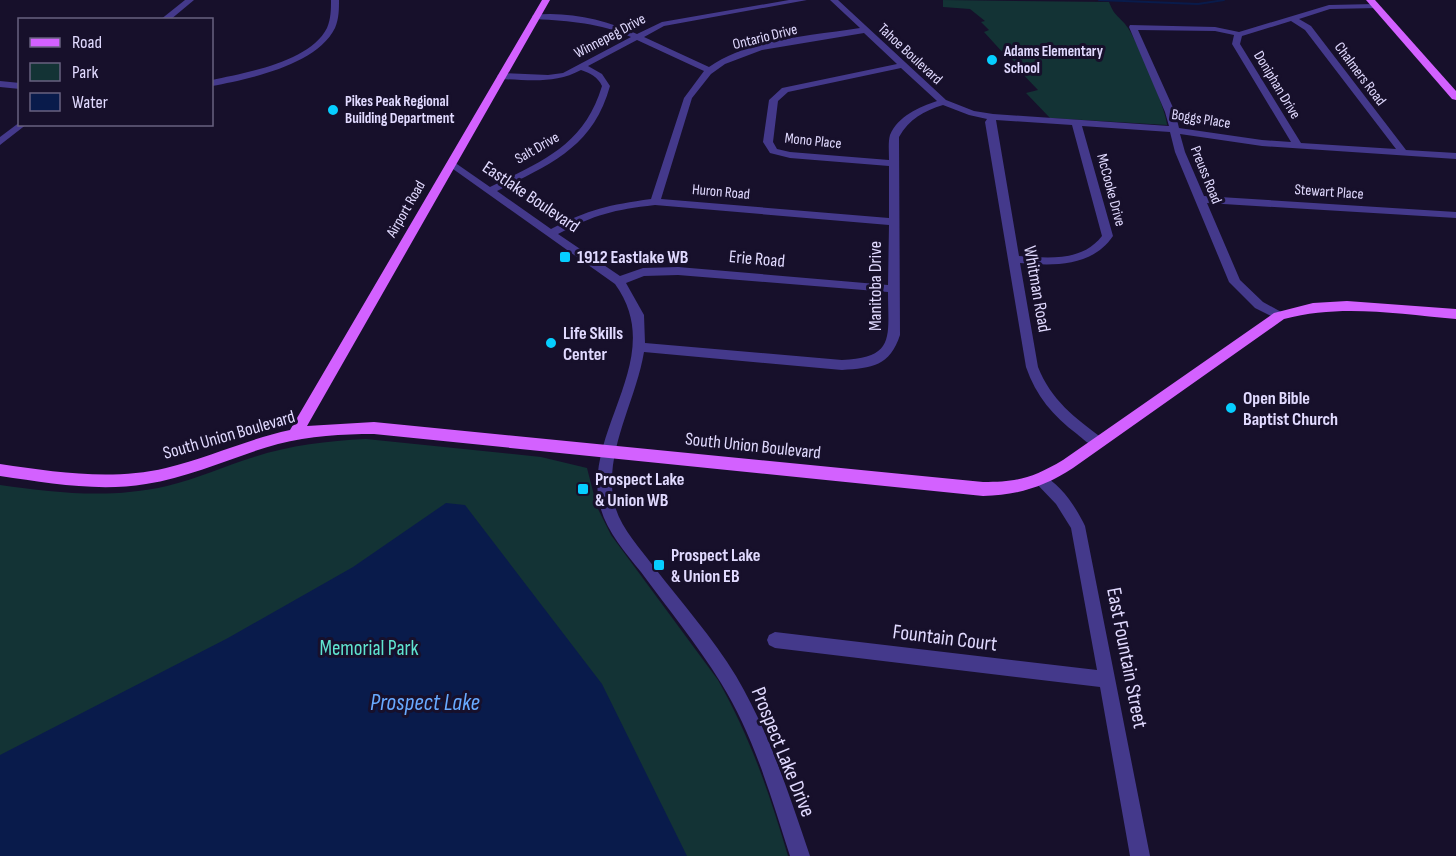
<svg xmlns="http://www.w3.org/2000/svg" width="1456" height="856" font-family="'Sofia Sans Condensed',sans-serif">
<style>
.green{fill:#133335}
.water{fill:#091b4b}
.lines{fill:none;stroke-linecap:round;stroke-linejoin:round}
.stream{stroke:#091b4b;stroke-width:2}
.minor{fill:#44398b;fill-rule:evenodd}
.major{fill:#d361ff;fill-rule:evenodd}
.poi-dot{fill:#06ceff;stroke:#17102b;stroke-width:2}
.labels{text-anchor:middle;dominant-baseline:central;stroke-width:6;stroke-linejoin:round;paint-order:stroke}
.far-street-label{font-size:15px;fill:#e1daff;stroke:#17102b}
.far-poi-label{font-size:15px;font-weight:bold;fill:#e1daff;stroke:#17102b;text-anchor:start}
.street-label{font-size:18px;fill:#e1daff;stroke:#17102b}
.poi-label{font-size:18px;font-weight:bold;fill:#e1daff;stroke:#17102b;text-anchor:start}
.near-street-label{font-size:21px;fill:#e1daff;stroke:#17102b}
.near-park-label{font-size:21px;fill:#60e5d0;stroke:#17102b}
.near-water-label{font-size:24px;font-style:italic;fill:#68aaff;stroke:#17102b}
</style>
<rect width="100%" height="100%" fill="#17102b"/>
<!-- green -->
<g class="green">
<path d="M943 0 1109 2C1115 18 1120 16 1128 28 1136 39 1168 114 1167 125L1050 118 1026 93 1038 90 1014 65 1017 64 1008 55H1005L984 32 989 30 981 22 985 21 970 9 943 7Z"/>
<path d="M366 439 541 457 587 468 597 507 611 535 718 680C751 739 769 792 788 856H0V485C57 493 110 499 167 486 197 479 225 466 254 457 291 445 327 441 366 439Z"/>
</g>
<!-- water -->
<path class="water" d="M446 503 465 505 602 684 687 856H0V755L228 638 353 567Z"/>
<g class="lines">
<!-- stream -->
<path class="stream" d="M1099 0 1198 4 1224 0"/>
<!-- minor -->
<g class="minor">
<path d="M185 0H194L170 20H160Z"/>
<path d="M331 0H339C339 9 339 19 335 28 317 65 249 79 212 86V80C245 73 310 62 327 28 331 19 331 9 331 0Z"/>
<path d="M789 0H807L664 26 644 37 709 67C751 38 811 36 860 28L830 0H838L946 100 974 111 993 114 1169 126 1165 112 1129 27 1130 25 1215 27 1239 32 1329 5 1375 4 1379 6 1378 8 1330 9 1299 19 1311 26 1406 150 1456 153V159L1262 146 1180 134 1185 152 1204 196 1456 212V218L1207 203 1240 280 1263 302 1283 313 1285 316 1283 319 1279 320 1255 308 1229 282 1175 152 1170 132 1082 126 1113 236C1092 267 1054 266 1020 263L1038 367C1051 400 1075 418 1102 438L1104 442 1102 446 1097 447C1089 445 1083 439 1077 434 1053 416 1036 396 1026 367L985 122 987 119 969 115 943 105C924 111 909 119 899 137L900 335C890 366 872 368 842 370L644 352C636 400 606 448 613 497 617 525 638 545 654 567 682 603 712 637 736 676 769 732 789 794 810 856H790C771 797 754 736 721 683 697 644 668 609 641 572 624 551 605 530 599 502 585 427 668 357 615 284L446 164 454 162 490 187C542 161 584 146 602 86 598 77 590 73 581 70 555 84 529 80 501 79L497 76 501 73 548 75 563 73 631 37C600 23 570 21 536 19L532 17 533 15C568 11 606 20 637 34L662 22ZM1291 21 1305 30 1396 149 1301 143 1240 44 1242 36ZM1138 30 1215 31 1234 35 1232 44 1291 142 1262 140 1179 128 1175 112ZM864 33 897 64 782 88 769 100 763 142 770 153 790 158 889 166V218L661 199 692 98 711 74 725 64 762 50ZM637 40 704 71 684 98 651 199C609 205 589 209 551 229L497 191C550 164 593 148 610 86L602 74 588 66ZM901 68 937 101C919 107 898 116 890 135 888 142 889 152 889 160L790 152 777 149 773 142 778 101 788 92ZM996 120 1072 125 1102 236C1082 262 1048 258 1019 256ZM655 205 889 225 888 285 678 267 643 268 620 276 558 234C596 214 613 210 655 205ZM678 275 888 292C888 336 896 358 842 360L645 343 644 315 626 283 644 276Z"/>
<path d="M0 81 20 83V89L0 87Z"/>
<path d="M20 122V124H27L0 145V137Z"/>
<path d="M1041 475C1060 482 1077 509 1085 526L1150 856H1130L1100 687 775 648 769 645 767 640 769 635 775 632 1097 670 1071 528 1056 504 1034 481 1036 477Z"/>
</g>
<!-- major -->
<g class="major">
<path d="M542 0H550L307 426 374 422 983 482C1017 482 1033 478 1063 460L1274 313 1313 303 1347 301 1456 309V319C1396 314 1342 304 1284 319L1073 468C1044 487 1018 495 983 496L374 434C342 434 310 436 278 444 234 456 192 477 146 484 98 492 48 483 0 476V464C55 472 111 481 166 468 208 458 248 439 290 430Z"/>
<path d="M1366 0H1375L1456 91V100L1452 99Z"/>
</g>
</g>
<!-- markers -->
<g class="poi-dot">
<circle cx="992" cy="60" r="6"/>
<circle cx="333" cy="110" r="6"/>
<rect x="559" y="251" width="12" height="12" rx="3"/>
<circle cx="551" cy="343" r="6"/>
<circle cx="1231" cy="408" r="6"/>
<rect x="577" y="483" width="12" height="12" rx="3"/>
<rect x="653" y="559" width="12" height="12" rx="3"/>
</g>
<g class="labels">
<!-- far-street labels -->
<g class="far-street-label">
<text transform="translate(610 36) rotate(-28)">Winnepeg Drive</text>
<text transform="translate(765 37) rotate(-14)">Ontario Drive</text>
<text transform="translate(910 54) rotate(43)">Tahoe Boulevard</text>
<text transform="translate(1360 74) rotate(53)">Chalmers Road</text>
<text transform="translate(1277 85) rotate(59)">Doniphan Drive</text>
<text transform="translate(1201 119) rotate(9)">Boggs Place</text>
<text transform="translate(813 141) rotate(6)">Mono Place</text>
<text transform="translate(537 148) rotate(-30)">Salt Drive</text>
<text transform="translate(1206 175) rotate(68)">Preuss Road</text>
<text transform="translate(1111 190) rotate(75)">McCooke Drive</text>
<text transform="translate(721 192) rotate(5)">Huron Road</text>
<text transform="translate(1329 192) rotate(4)">Stewart Place</text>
<text transform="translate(406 209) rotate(-60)">Airport Road</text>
</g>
<!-- far-poi labels -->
<g class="far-poi-label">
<text x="1004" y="51">Adams Elementary<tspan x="1004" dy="17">School</tspan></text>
<text x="345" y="101">Pikes Peak Regional<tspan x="345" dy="17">Building Department</tspan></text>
</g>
<!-- street labels -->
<g class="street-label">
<text transform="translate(531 197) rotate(34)">Eastlake Boulevard</text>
<text transform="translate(757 259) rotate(5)">Erie Road</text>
<text transform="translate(875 286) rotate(-90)">Manitoba Drive</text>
<text transform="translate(1037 289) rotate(80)">Whitman Road</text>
<text transform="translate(229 435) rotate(-16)">South Union Boulevard</text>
<text transform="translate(753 446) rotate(6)">South Union Boulevard</text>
</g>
<!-- poi labels -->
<g class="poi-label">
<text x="577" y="257">1912 Eastlake WB</text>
<text x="563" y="333">Life Skills<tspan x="563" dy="21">Center</tspan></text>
<text x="1243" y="398">Open Bible<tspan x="1243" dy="21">Baptist Church</tspan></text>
<text x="595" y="479">Prospect Lake<tspan x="595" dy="21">&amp; Union WB</tspan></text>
<text x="671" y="555">Prospect Lake<tspan x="671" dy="21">&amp; Union EB</tspan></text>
</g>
<!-- near-street labels -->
<g class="near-street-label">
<text transform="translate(945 638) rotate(7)">Fountain Court</text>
<text transform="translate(1127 658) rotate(79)">East Fountain Street</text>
<text transform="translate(783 752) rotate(68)">Prospect Lake Drive</text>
</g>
<!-- near-park labels -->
<g class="near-park-label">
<text x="369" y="648">Memorial Park</text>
</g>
<!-- near-water labels -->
<g class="near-water-label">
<text x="425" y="702">Prospect Lake</text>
</g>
</g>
<!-- legend -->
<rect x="18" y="18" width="195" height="108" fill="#17102b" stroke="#686180" stroke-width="1.5"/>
<rect x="30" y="38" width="30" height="9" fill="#d361ff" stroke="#686180" stroke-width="1.5"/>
<text x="72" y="48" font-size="18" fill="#e1daff">Road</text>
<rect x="30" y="63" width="30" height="18" fill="#133335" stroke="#686180" stroke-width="1.5"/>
<text x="72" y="78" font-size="18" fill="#e1daff">Park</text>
<rect x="30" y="93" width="30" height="18" fill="#091b4b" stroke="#686180" stroke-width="1.5"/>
<text x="72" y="108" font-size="18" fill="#e1daff">Water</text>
</svg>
